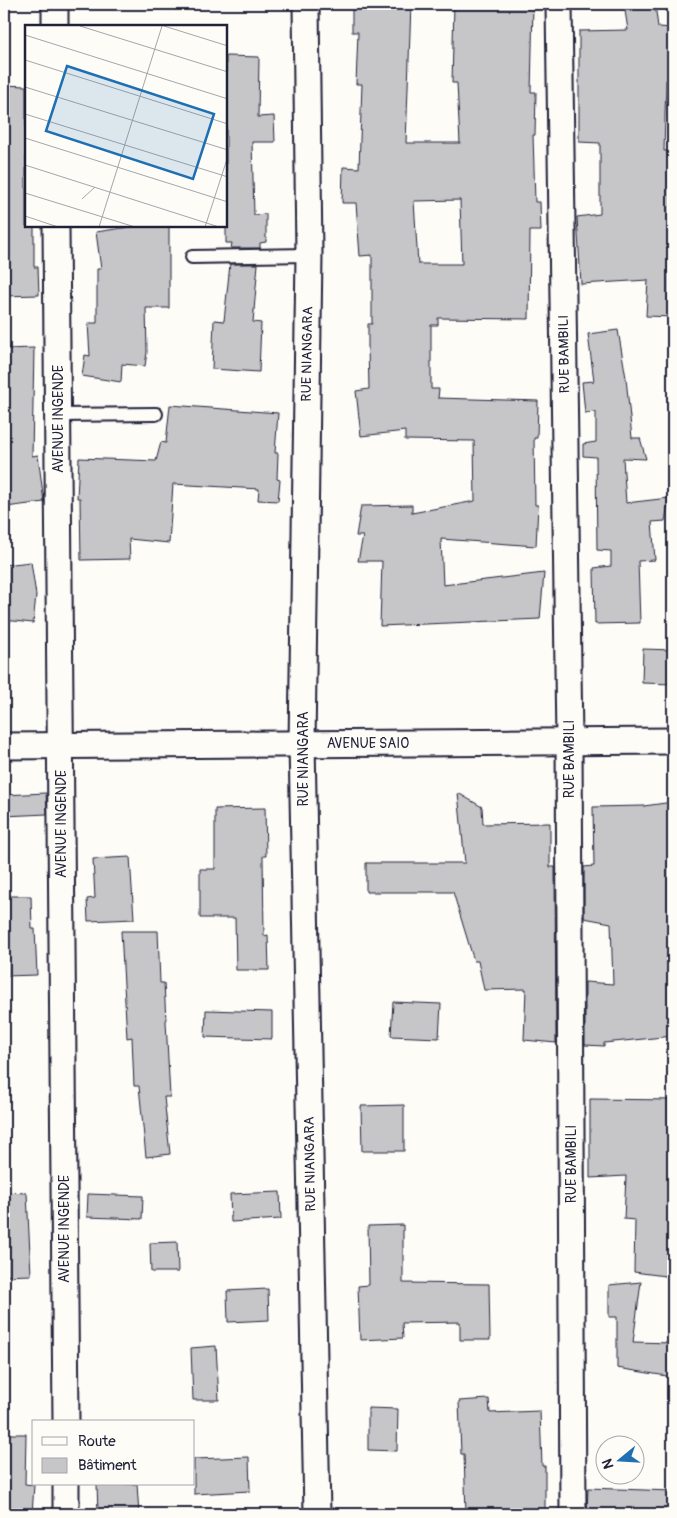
<svg xmlns="http://www.w3.org/2000/svg" width="677" height="1518" font-family="Pangolin,sans-serif">
<style>
.building{fill:#c6c6c8;stroke:#22223b;fill-rule:evenodd}
.lines{fill:none;stroke-linecap:round;stroke-linejoin:round}
.lane-casing{stroke:#22223b;stroke-width:16}
.street-casing{stroke:#22223b;stroke-width:29}
.lane{stroke:#fdfcf7;stroke-width:12}
.street{stroke:#fdfcf7;stroke-width:25}
.labels{text-anchor:middle;dominant-baseline:central;stroke-width:5;stroke-linejoin:round;paint-order:stroke}
.street-label{font-size:14px;fill:#22223b;stroke:#fdfcf7}
.inset-road{fill:none;stroke:#a5a5ac;stroke-width:1}
.view{fill:#1f6fb2;fill-opacity:0.15;stroke:#1f6fb2;stroke-width:2.5}
.inset-edge{fill:none;stroke:#22223b;stroke-width:2.5}
</style>
<rect width="100%" height="100%" fill="#fdfcf7"/>
<filter id="ink" filterUnits="userSpaceOnUse"><feTurbulence type="fractalNoise" baseFrequency=".02" numOctaves="2"/><feDisplacementMap in="SourceGraphic" scale="10" xChannelSelector="R" yChannelSelector="G"/><feConvolveMatrix kernelMatrix="1 2 1 2 8 2 1 2 1" color-interpolation-filters="sRGB"/></filter>
<g filter="url(#ink)">
<!-- building -->
<g class="building">
<path d="M352 4H411L406 143H460L457 83H452L454 4H533L531 92H536L535 135H533L535 202H540L541 231H530L529 319 438 318V325H431V389H439L438 398 538 401 537 438H534L535 505H538L536 546 441 539 443 585 544 573 540 619 380 626 382 561H358L363 536H356L361 506 412 505V513L475 501 474 441 405 440V431L361 436 356 391 369 389 368 345V324H372V255L360 256 356 203H342L343 167 359 168 362 84H356L358 32H352ZM460 200 462 264H418L414 201Z"/>
<path d="M624 4H655L658 27 673 28 671 80H666L664 151 673 150V317L646 316 648 280 581 284 577 217 600 214V143L579 142V31L628 30Z"/>
<path d="M226 56 259 57 258 117 274 116 275 142H252L254 215 266 214V242L260 243V248H231L232 243H226Z"/>
<path d="M4 85 26 86V226H34V267H38L39 295 4 296Z"/>
<path d="M136 226H169V308H146L147 352 145 366 122 364 121 382 82 376 85 355 90 356 88 323H97V269H101L96 232Z"/>
<path d="M230 264H258L253 322 261 323 259 372 212 369 214 320 224 321Z"/>
<path d="M618 330 626 378 632 438H640L646 459 623 458 626 503 669 498 665 521 652 522 655 560 638 561 640 623 595 624 594 568 611 566V551L597 550 596 457 583 456V444L596 442V412L585 413 582 382 594 381 588 334Z"/>
<path d="M34 348 32 456 38 455 44 502 6 507 4 489V349Z"/>
<path d="M170 405 278 413 275 453H278L277 479 280 480 278 501 258 500 259 489 173 484 169 543 129 539 130 559 81 560 80 498H77L79 458 156 461 161 442 166 443Z"/>
<path d="M31 562 36 595 33 623 4 620V565Z"/>
<path d="M643 649 673 650V684L642 683Z"/>
<path d="M46 793 47 814 4 816V795Z"/>
<path d="M458 793 482 807 483 824 550 823V867H555L556 1043 524 1040 526 989 484 990 478 961H474L453 892H366V863H465Z"/>
<path d="M673 802V1036L604 1043V1046L585 1045V982L613 984 611 923 584 918V867L594 866 593 807 644 806Z"/>
<path d="M265 808 266 856H263L264 936 268 935 269 970H236L235 918H200V869H215V809Z"/>
<path d="M130 857 134 919 88 921 87 899 95 898 93 859Z"/>
<path d="M5 896H31L32 929H35L37 975 4 976Z"/>
<path d="M121 931H158L160 983H164L170 1097H164L170 1154 146 1157 139 1086H134L132 1037 127 1038Z"/>
<path d="M393 1002 441 1004 439 1038 391 1036Z"/>
<path d="M206 1010 272 1012V1039L205 1037Z"/>
<path d="M590 1099 673 1100V1277L634 1272 635 1220 624 1219 626 1176 590 1178Z"/>
<path d="M404 1105V1151H362L361 1106Z"/>
<path d="M4 1192 27 1193 31 1275 4 1276Z"/>
<path d="M280 1192 281 1219 231 1222 230 1194Z"/>
<path d="M88 1194 143 1196 142 1219 87 1217Z"/>
<path d="M403 1225V1283L489 1284 490 1340H460V1322L402 1323 403 1338 360 1340 358 1286 369 1285 368 1226Z"/>
<path d="M177 1242 178 1272H151L150 1243Z"/>
<path d="M641 1282 633 1342 673 1343V1377L617 1368V1317H609V1285Z"/>
<path d="M268 1289 269 1320 228 1322 227 1291Z"/>
<path d="M216 1346 219 1400H193L191 1348Z"/>
<path d="M489 1399 490 1413 540 1411 542 1466H545V1514L466 1513 464 1454H461L459 1401Z"/>
<path d="M368 1408 398 1409 397 1451 368 1450Z"/>
<path d="M4 1434H26L25 1484 34 1485 32 1514H4Z"/>
<path d="M249 1457 250 1491 194 1494V1459Z"/>
<path d="M97 1484H137L139 1514H98Z"/>
<path d="M588 1488 673 1491V1514H587Z"/>
</g>
<g class="lines">
<defs>
<g id="lane">
<path d="M192 257 309 255"/>
<path d="M58 415 156 414"/>
</g>
<g id="street">
<path d="M55 4V26"/>
<path d="M306 4 309 255 302 744 317 1514"/>
<path d="M559 4 569 742 573 1514"/>
<path d="M56 226 66 1422"/>
<path d="M4 746 673 741"/>
<path d="M66 1484V1514"/>
</g>
</defs>
<!-- lane casing -->
<use href="#lane" class="lane-casing"/>
<!-- street casing -->
<use href="#street" class="street-casing"/>
<!-- lane -->
<use href="#lane" class="lane"/>
<!-- street -->
<use href="#street" class="street"/>
</g>
</g>
<g class="labels">
<!-- street labels -->
<g class="street-label">
<text transform="translate(307 354) rotate(-89)">RUE NIANGARA</text>
<text transform="translate(564 354) rotate(-91)">RUE BAMBILI</text>
<text transform="translate(58 419) rotate(-90)">AVENUE INGENDE</text>
<text x="368" y="743">AVENUE SAIO</text>
<text transform="translate(303 759) rotate(-90)">RUE NIANGARA</text>
<text transform="translate(569 759) rotate(-90)">RUE BAMBILI</text>
<text transform="translate(61 824) rotate(-90)">AVENUE INGENDE</text>
<text transform="translate(310 1164) rotate(-91)">RUE NIANGARA</text>
<text transform="translate(571 1164) rotate(-90)">RUE BAMBILI</text>
<text transform="translate(64 1229) rotate(-90)">AVENUE INGENDE</text>
</g>
</g>
<!-- overview -->
<g transform="translate(25 25)">
<rect width="202" height="202" fill="#fdfcf7"/>
<path class="inset-road" d="M55 1 203 47M139 1 203 21M0 10 203 74M0 35 203 99M0 62 203 125M0 89 203 152M0 113 203 177M0 140 194 202M0 168 110 202M57 174 70 162M0 191 33 202M74 202 137 1M180 202 203 131"/>
<path class="view" d="M42 41 189 89 168 154 21 106Z"/>
<rect width="202" height="202" class="inset-edge"/>
</g>
<!-- margin -->
<rect width="677" height="1518" fill="none" stroke="#fdfcf7" stroke-width="20"/>
<rect x="10" y="10" width="657" height="1498" fill="none" stroke="#22223b" stroke-width="2" filter="url(#ink)"/>
<!-- legend -->
<rect x="32" y="1420" width="162" height="65" fill="#fdfcf7" stroke="#a5a5ac"/>
<rect x="42" y="1437" width="25" height="8" fill="#fdfcf7" stroke="#a5a5ac"/>
<text x="78" y="1446" font-size="15" fill="#22223b">Route</text>
<rect x="42" y="1458" width="25" height="15" fill="#c6c6c8" stroke="#a5a5ac"/>
<text x="78" y="1470" font-size="15" fill="#22223b">Bâtiment</text>
<!-- north arrow -->
<g transform="translate(620 1460) rotate(252)"><circle r="24" fill="#fdfcf7" stroke="#a5a5ac"/>
<path d="M0-4L9 19L0 12L-9 19Z" fill="#1f6fb2"/>
<text y="-8" font-size="14" font-weight="bold" text-anchor="middle" fill="#22223b">N</text>
</g>
</svg>
